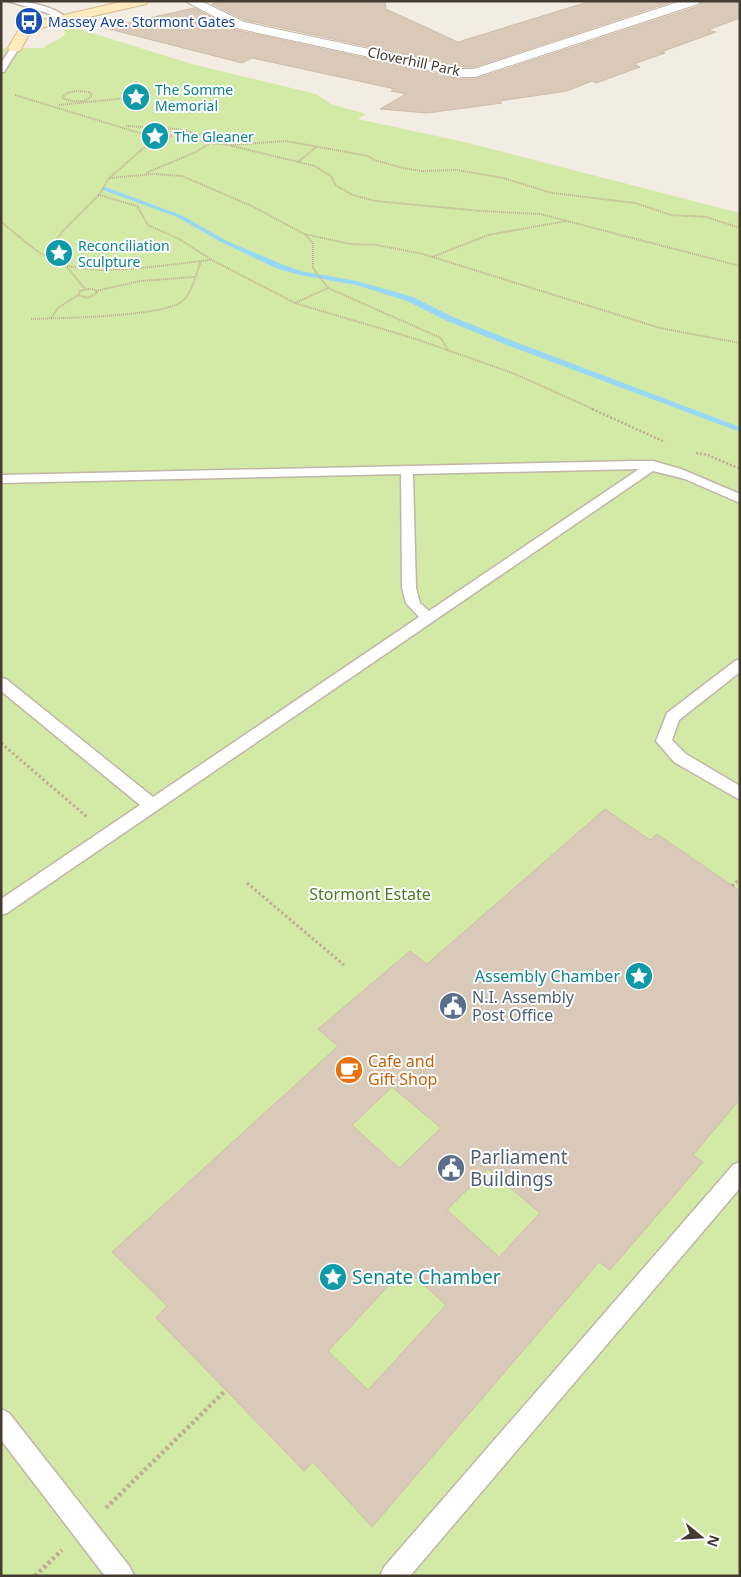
<svg xmlns="http://www.w3.org/2000/svg" width="741" height="1577" font-family="'Noto Sans',sans-serif">
<style>
.green{fill:#d3eaa7}
.lines{fill:none;stroke-linecap:round;stroke-linejoin:round}
.stream{fill:#98d8f5;fill-rule:evenodd}
.building{fill:#d8c9b9;stroke:#d0bda9;fill-rule:evenodd}
.lane-casing{stroke:#c1b5a7;stroke-width:3}
.street-casing{stroke:#c1b5a7;stroke-width:2}
.secondary-casing{stroke:#d6bc8d;stroke-width:2}
.path-far3{stroke:#c1ad94;stroke-width:2;stroke-dasharray:1 1;stroke-linecap:butt}
.path-far2{stroke:#c1ad94;stroke-width:2.5;stroke-dasharray:2 2;stroke-linecap:butt}
.path-far1{stroke:#c1ad94;stroke-width:3;stroke-dasharray:2.5 2.5;stroke-linecap:butt}
.path{stroke:#c1ad94;stroke-width:4.5;stroke-dasharray:3 3;stroke-linecap:butt}
.lane{fill:#fff;fill-rule:evenodd}
.street{fill:#fff;fill-rule:evenodd}
.secondary{fill:#ffe9bf;fill-rule:evenodd}
.labels{text-anchor:middle;dominant-baseline:central;stroke-width:4;stroke-linejoin:round;paint-order:stroke}
.far-transit-label{font-size:14px;fill:#164399;stroke:#fff;text-anchor:start}
.far-street-label{font-size:14px;fill:#443b32;stroke:#fff}
.far-culture-label{font-size:14px;fill:#0d838f;stroke:#fff;text-anchor:start}
.park-label{font-size:16px;fill:#4c7922;stroke:#fff}
.culture-label{font-size:16px;fill:#0d838f;stroke:#fff;text-anchor:end}
.service-label{font-size:16px;fill:#4e5e75;stroke:#fff;text-anchor:start}
.food-label{font-size:16px;fill:#c56008;stroke:#fff;text-anchor:start}
.near-service-label{font-size:19px;fill:#4e5e75;stroke:#fff;text-anchor:start}
.near-culture-label{font-size:19px;fill:#0d838f;stroke:#fff;text-anchor:start}
</style>
<rect width="100%" height="100%" fill="#f2ece2"/>
<!-- green -->
<path class="green" d="M69 26 192 64 316 94 331 104 366 114 358 119 464 142 740 213V1576H1V48H44C49 42 59 41 65 34L63 27Z"/>
<g class="lines">
<!-- stream -->
<path class="stream" d="M105 187 181 215 227 241 284 265 301 271 357 281 413 297 453 317 518 343 740 427V432L512 347 447 321 407 301 356 285 300 275 278 269 223 243 177 217 103 190 102 189Z"/>
</g>
<!-- building -->
<g class="building">
<path d="M224 1H385L386 9 458 42 591 1H674L474 67H462L245 20 212 4Z"/>
<path d="M702 1H740V18L708 30 716 32 661 52 665 53 634 64 640 67 596 83 592 81 567 91 499 101 502 103 427 113 380 109 406 94 391 91 395 89 252 58 242 63 105 28 194 8 236 30 462 79H475L699 6Z"/>
<path d="M605 809 650 840 657 834 740 891V1099L693 1155 703 1162 610 1270 599 1262 372 1527 313 1462 304 1471 156 1318 167 1306 112 1252 338 1046 318 1029 410 951 427 964ZM392 1087 441 1128 399 1168 352 1125ZM488 1169 540 1213 499 1257 447 1210ZM405 1268 446 1305 368 1390 328 1351Z"/>
</g>
<g class="lines">
<defs>
<g id="lane">
<path d="M8 1C26 1 52 5 67 18L60 20 47 13Z"/>
<path d="M12 46 19 48 4 72H1V63Z"/>
<path d="M635 461H653L681 469 740 494V503L685 479 653 471 7 913 1 915V899L140 805 1 691V678L6 679 153 797 419 617 406 603 402 588 401 474 1 483V475ZM639 469 429 611 420 603 416 588 413 474Z"/>
<path d="M740 659V672L679 720 672 740 686 754 740 786V800L674 762 656 741 667 713 735 661Z"/>
<path d="M740 1162V1188L410 1576H380L384 1567 733 1165Z"/>
<path d="M1 1409 9 1413 130 1567 134 1576H105L1 1440Z"/>
</g>
<path id="street" d="M185 1H201L244 22 462 69H474L681 1H700L698 4 475 77H462L236 28Z"/>
<path id="secondary" d="M125 1H148L146 4 41 28 28 36 20 51H10L8 48 18 31 33 22Z"/>
</defs>
<!-- lane casing -->
<use href="#lane" class="lane-casing"/>
<!-- street casing -->
<use href="#street" class="street-casing"/>
<!-- secondary casing -->
<use href="#secondary" class="secondary-casing"/>
<!-- path-far3 -->
<g class="path-far3">
<path d="M76 91 89 92 92 95C85 104 72 102 62 98L67 93Z"/>
<path d="M15 95 146 135 144 138 149 141 146 146 109 178 99 195 137 206 148 225 179 239 212 260 295 303 419 340 515 374 595 410"/>
<path d="M59 105 127 98"/>
<path d="M126 126 177 129 207 136 210 143 228 145 315 166 332 177 335 185 353 195 375 201 481 211 540 214 740 266"/>
<path d="M146 135 159 131 171 136 164 141H149"/>
<path d="M231 145 286 141 368 156 374 160 403 168 421 171 457 170 503 178 552 193 635 203 671 215 706 217 740 228"/>
<path d="M298 162 316 147"/>
<path d="M146 173 196 152 210 143"/>
<path d="M110 178 154 174 182 176 254 207 304 234 350 244 377 245 423 254 660 328 740 343"/>
<path d="M1 222C17 234 36 253 54 261 93 279 168 264 211 260"/>
<path d="M305 234 313 243V268L328 288 441 338 448 350"/>
<path d="M45 254 63 231 99 195"/>
<path d="M432 257 488 235 566 221"/>
<path d="M67 267 85 289"/>
<path d="M88 289H94L97 293 88 298 78 295 80 291Z"/>
<path d="M96 291 140 281 194 277"/>
<path d="M295 303 328 288"/>
<path d="M51 318 58 308 78 295"/>
<path d="M31 319C60 318 159 317 181 302 192 295 196 273 201 261"/>
</g>
<!-- path-far2 -->
<g class="path-far2">
<path d="M592 409 665 442"/>
<path d="M696 453 708 455 740 469"/>
</g>
<!-- path-far1 -->
<g class="path-far1">
<path d="M1 743 88 818"/>
<path d="M247 883 344 965"/>
<path d="M732 886 740 879"/>
</g>
<!-- path -->
<g class="path">
<path d="M106 1508 226 1390"/>
<path d="M35 1576 62 1550"/>
</g>
<!-- lane -->
<use href="#lane" class="lane"/>
<!-- street -->
<use href="#street" class="street"/>
<!-- secondary -->
<use href="#secondary" class="secondary"/>
</g>
<!-- icons -->
<defs>
<symbol id="bus-disc" viewBox="-11 -11 22 22"><circle r="9.5" fill="#1a4fb4" stroke="#fff"/><path d="M-5-6H5V4H4V6H2V4H-2V6H-4V4H-5ZM-3.5-4V0h7V-4ZM-3.5 1.2v1.5H-2V1.2ZM2 1.2v1.5H3.5V1.2Z" fill="#fff"/></symbol>
<symbol id="sight-disc" viewBox="-11 -11 22 22"><circle r="9.5" fill="#0f9aa8" stroke="#fff"/><path d="M0-6L1.8-2.2L6-1.7L2.9 1.2L3.7 5.4L0 3.3L-3.7 5.4L-2.9 1.2L-6-1.7L-1.8-2.2Z" fill="#fff"/></symbol>
<symbol id="civic-disc" viewBox="-11 -11 22 22"><circle r="9.5" fill="#5c6f8a" stroke="#fff"/><path d="M-.6-6.5H3V-4.5H.6V-3L4-1V1h2V6H-6V1h2V-1L-.6-3ZM-1.2 2.5V6h2.4V2.5Z" fill="#fff"/></symbol>
<symbol id="cafe-disc" viewBox="-11 -11 22 22"><circle r="9.5" fill="#e8710a" stroke="#fff"/><path d="M-5.5-4.5H6V0H3Q3 3.5 0 3.5H-2.5Q-5.5 3.5-5.5 0ZM3-3.2v2h1.7v-2ZM-6 4.5H4V6H-6Z" fill="#fff"/></symbol>
</defs>
<g fill-rule="evenodd">
<use href="#bus-disc" x="13" y="5" width="32" height="32"/>
<use href="#sight-disc" x="120" y="81" width="32" height="32"/>
<use href="#sight-disc" x="139" y="120" width="32" height="32"/>
<use href="#sight-disc" x="43" y="237" width="32" height="32"/>
<use href="#sight-disc" x="623" y="960" width="32" height="32"/>
<use href="#civic-disc" x="437" y="990" width="32" height="32"/>
<use href="#cafe-disc" x="333" y="1054" width="32" height="32"/>
<use href="#civic-disc" x="435" y="1152" width="32" height="32"/>
<use href="#sight-disc" x="317" y="1261" width="32" height="32"/>
</g>
<g class="labels">
<!-- far-transit labels -->
<g class="far-transit-label">
<text x="48" y="21">Massey Ave. Stormont Gates</text>
</g>
<!-- far-street labels -->
<g class="far-street-label">
<text transform="translate(414 61) rotate(12)">Cloverhill Park</text>
</g>
<!-- far-culture labels -->
<g class="far-culture-label">
<text x="155" y="89">The Somme<tspan x="155" dy="16">Memorial</tspan></text>
<text x="174" y="136">The Gleaner</text>
<text x="78" y="245">Reconciliation<tspan x="78" dy="16">Sculpture</tspan></text>
</g>
<!-- park labels -->
<g class="park-label">
<text x="370" y="894">Stormont Estate</text>
</g>
<!-- culture labels -->
<g class="culture-label">
<text x="620" y="976">Assembly Chamber</text>
</g>
<!-- service labels -->
<g class="service-label">
<text x="472" y="997">N.I. Assembly<tspan x="472" dy="18">Post Office</tspan></text>
</g>
<!-- food labels -->
<g class="food-label">
<text x="368" y="1061">Cafe and<tspan x="368" dy="18">Gift Shop</tspan></text>
</g>
<!-- near-service labels -->
<g class="near-service-label">
<text x="470" y="1157">Parliament<tspan x="470" dy="22">Buildings</tspan></text>
</g>
<!-- near-culture labels -->
<g class="near-culture-label">
<text x="352" y="1277">Senate Chamber</text>
</g>
</g>
<!-- border -->
<rect width="741" height="1577" fill="none" stroke="#443b32" stroke-width="5"/>
<!-- north arrow -->
<g transform="translate(701 1537) rotate(108)" stroke="#ffffff" stroke-width="4" paint-order="stroke">
<path d="M0-4L9 19L0 12L-9 19Z" fill="#443b32"/>
<text y="-8" font-size="14" font-weight="bold" text-anchor="middle" fill="#443b32">N</text>
</g>
</svg>
